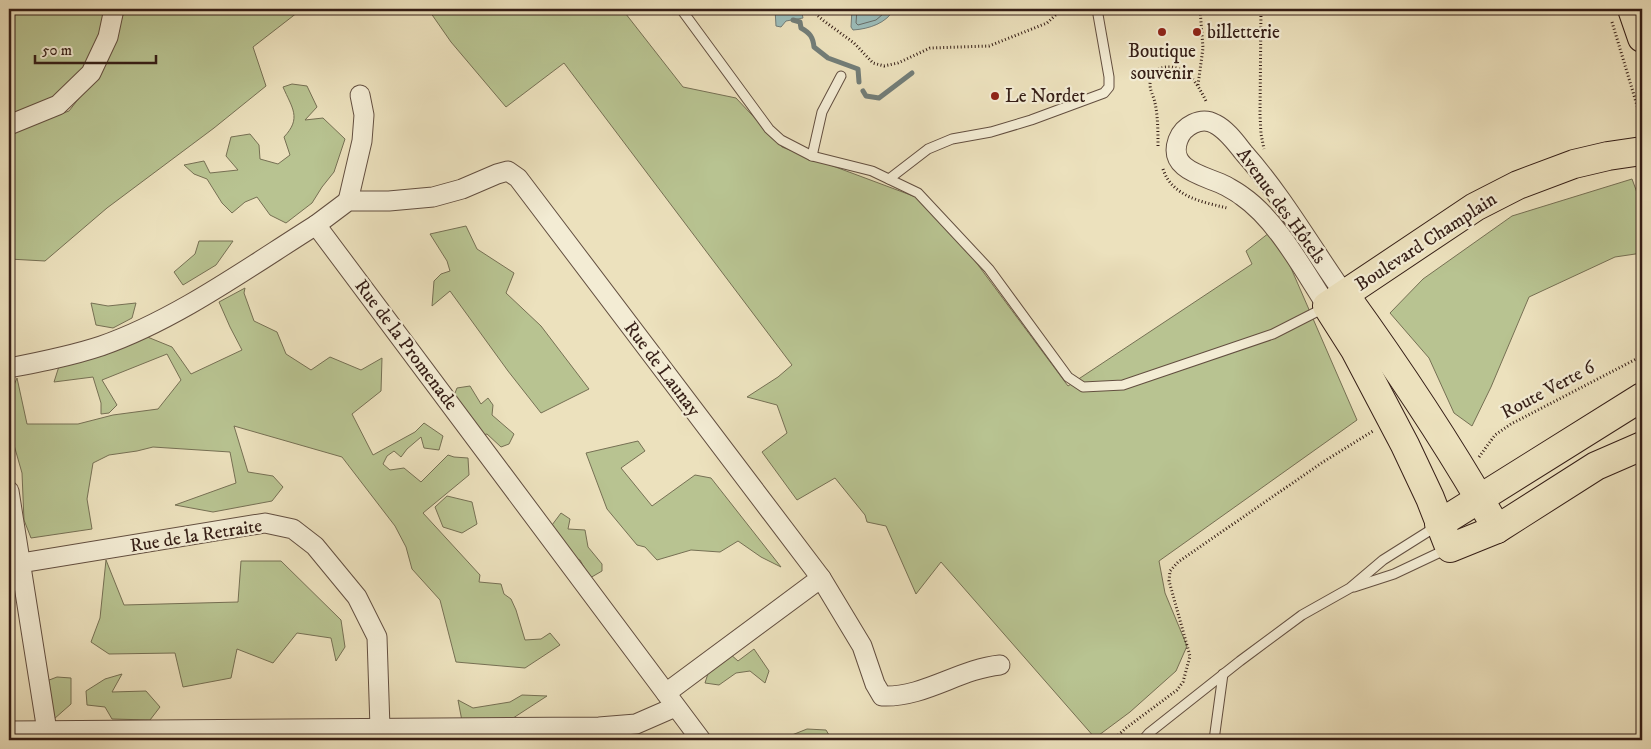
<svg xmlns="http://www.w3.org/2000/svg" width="1651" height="749" font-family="'IM FELL DW Pica',serif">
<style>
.green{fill:#b8c391;stroke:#767054}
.water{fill:#9bbcb9;stroke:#727d78}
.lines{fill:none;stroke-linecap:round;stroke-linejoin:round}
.shore{stroke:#686d68;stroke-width:1}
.stream{stroke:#727d78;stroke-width:5}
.lane-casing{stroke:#634f40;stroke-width:11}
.street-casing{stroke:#634f40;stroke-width:21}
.primary-casing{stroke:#351e16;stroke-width:30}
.highway-casing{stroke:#351e16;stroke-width:30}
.path{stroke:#351e16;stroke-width:3;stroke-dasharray:1 2.5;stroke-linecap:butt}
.lane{stroke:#f3ecd4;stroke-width:9}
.street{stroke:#f3ecd4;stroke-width:19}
.primary{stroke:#ece1bd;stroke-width:28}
.highway{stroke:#ece1bd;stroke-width:28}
.poi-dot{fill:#8f2418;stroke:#f3ecd4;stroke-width:2}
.labels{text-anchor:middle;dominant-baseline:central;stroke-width:4.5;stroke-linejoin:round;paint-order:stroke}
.poi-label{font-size:19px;fill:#351e16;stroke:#f3ecd4;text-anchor:start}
.street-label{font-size:19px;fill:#351e16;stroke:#f3ecd4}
</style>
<rect width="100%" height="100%" fill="#ece1bd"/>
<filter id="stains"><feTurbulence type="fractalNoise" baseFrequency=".004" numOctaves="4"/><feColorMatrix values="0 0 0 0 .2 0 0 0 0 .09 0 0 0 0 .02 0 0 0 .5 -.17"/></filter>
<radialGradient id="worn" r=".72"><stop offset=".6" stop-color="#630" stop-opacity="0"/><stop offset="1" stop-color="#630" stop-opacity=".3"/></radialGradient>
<!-- green -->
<g class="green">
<path d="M9 9H109L95 48 85 72 55 99 9 119V39L13 35 9 26Z"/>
<path d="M125 9H302L253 47 266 86 214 128 107 208 45 261 9 259V133L69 111 107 62Z"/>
<path d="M428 9H622L683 87 736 98 782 147 932 203 1068 386 1252 264 1246 251 1274 229 1357 420 1159 561 1165 593 1187 646 1176 671 1130 712 1095 738 941 562 916 594 886 526 867 522 865 515 835 478 797 500 762 452 787 433 777 405 747 397 778 377 792 365 564 63 506 107 451 42Z"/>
<path d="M292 84 307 86 317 107 305 120 323 118 345 139 334 172 322 187 312 203 286 223 270 215 257 197 245 202 232 213 222 203 207 179 194 174 184 165 204 161 210 173 238 170 226 156 231 137 250 134 259 145 260 159 278 164 290 155 284 137C302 118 292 108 283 87Z"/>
<path d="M1632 179 1642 206V253L1615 257 1529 297 1491 387 1472 426 1454 413 1429 358 1390 313 1423 279 1512 216Z"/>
<path d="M466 226 477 249 514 273 506 293 541 326 589 389 541 413 508 371 450 291 432 306 434 281 441 274 450 271 447 261 430 234Z"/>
<path d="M199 241H233L216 265 183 285 174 272 195 254Z"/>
<path d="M245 288 244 293 254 321 277 332 286 354 311 370 330 357 361 370 382 358 381 391 352 414 373 455 415 432 424 423 443 436 439 450 424 448 421 437 407 449 401 457 394 451 387 456 383 464 390 470 404 468 421 482 448 455 454 457 468 458 469 475 423 513 480 575 479 582 501 584 504 594 511 599 516 610 525 640 541 639 550 633 560 645 525 668 456 662 440 600 412 569 406 547 395 526 342 457 234 426 248 472 273 476 283 487 272 501 213 512 175 505 236 483 230 452 153 447 137 451 109 455 93 463 87 499 92 529 31 538 24 520 22 473 14 445 13 421 10 409 9 397 17 378 27 424H78L113 415 158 409 181 380 167 354 102 380 117 405 109 413 101 414V403L93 377 54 382 61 360 105 355 145 336 172 347 191 374 242 350 230 327 219 302Z"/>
<path d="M91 303 108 306 136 303 132 318 113 328 96 325Z"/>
<path d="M470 386 481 404 488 398 493 405 492 415 514 434 509 444 501 447 487 434 466 439 453 398 457 388Z"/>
<path d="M638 441 645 451 621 468 652 506 695 475 711 478 781 567 761 557 738 541 720 552 691 550 657 560 645 547 637 545 607 509 586 453Z"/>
<path d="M447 496 472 502 477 524 462 533 443 527 435 507Z"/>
<path d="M561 513 570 519 568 529 585 530 588 547 602 564V571L590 578 580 560 563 554 552 525Z"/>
<path d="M106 560 124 605 238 602 241 561H281L341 620 345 647 336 661 331 638 297 633 273 663 237 649 231 678 183 687 175 653 109 654 91 642 100 618Z"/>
<path d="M754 649 769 671 765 683 750 671 736 673 719 685 705 683 710 667 729 653 738 661Z"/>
<path d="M122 674 112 692 146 691 160 707 150 720 112 719 105 707 87 705 86 691 105 679Z"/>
<path d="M57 677 71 678V704L54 719 34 709 31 687Z"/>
<path d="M522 695 547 696 507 722 462 721 458 700 473 708 510 702Z"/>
<path d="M807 729 826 730 832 740H790L787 737Z"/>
</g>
<!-- water -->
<g class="water">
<path d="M775 9H801L803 18 786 21 781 27 776 26Z"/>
<path d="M852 9H894C887 23 869 29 853 30L851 27Z"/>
</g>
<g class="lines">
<!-- shore -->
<path class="shore" d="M857 9 856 23 858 25 876 20 889 9"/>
<!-- stream -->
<g class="stream">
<path d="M793 20 800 22 801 28C810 33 813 37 814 47L828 58 858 69 859 82"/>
<path d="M863 91 866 96 879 98 912 73"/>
</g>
<defs>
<g id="lane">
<path d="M681 9 769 129 781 140 812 156 872 171 918 193 989 269 1068 377 1083 387 1123 385 1273 334 1324 308"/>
<path d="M812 156 822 112 841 76"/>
<path d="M889 179 928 149 952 139 991 132 1031 120 1104 93 1109 87V77L1097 9"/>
<path d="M1354 587 1394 574 1447 549"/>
<path d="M1143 740 1149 733 1240 661 1302 615 1350 588 1383 560 1437 526"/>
<path d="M1214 740 1223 674"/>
</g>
<g id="street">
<path d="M9 125 58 105 91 73 108 37 114 9"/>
<path d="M348 201 362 141 364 115 360 95"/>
<path d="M316 225 348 201H389L433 197 462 189 497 174 508 171 518 178 821 578 666 693"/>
<path d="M1327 306C1304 271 1277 220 1242 196 1237 192 1231 189 1226 186 1207 176 1167 171 1178 140 1183 126 1201 116 1215 124 1227 130 1236 143 1244 153 1283 197 1311 247 1345 295"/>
<path d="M9 368C40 362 71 356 101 346 176 320 249 267 316 225L701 740"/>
<path d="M9 491 47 731"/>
<path d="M21 563 265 523 293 529 315 546 357 597 377 637 380 728"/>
<path d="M821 578 862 646 875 684 882 696C924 698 959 669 1000 665"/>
<path d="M9 731 599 727 636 724 675 707"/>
</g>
<g id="primary">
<path d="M1345 295C1400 371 1451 448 1497 529"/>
<path d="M1448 544 1430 498 1405 445 1355 350 1327 306 1475 207 1518 185 1574 164 1608 156 1642 151"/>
</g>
<g id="highway">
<path d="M1632 9 1642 38"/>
<path d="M1439 524 1642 397"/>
<path d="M1450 548 1497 529 1596 466 1642 446"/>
</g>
</defs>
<!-- lane casing -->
<use href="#lane" class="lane-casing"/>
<!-- street casing -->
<use href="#street" class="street-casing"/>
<!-- primary casing -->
<use href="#primary" class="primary-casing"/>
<!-- highway casing -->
<use href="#highway" class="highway-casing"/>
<!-- path -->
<g class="path">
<path d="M810 9 824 21 854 43 873 63 884 66 898 63 930 48 989 46 1047 23 1062 9"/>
<path d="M1261 9 1260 115 1261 134 1264 149"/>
<path d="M1612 22 1642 122"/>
<path d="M1198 85 1203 48 1200 9"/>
<path d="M1158 146C1158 132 1158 117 1155 103 1154 97 1150 91 1150 84 1151 63 1176 63 1189 75 1196 82 1201 91 1206 101"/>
<path d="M1163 169C1172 197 1203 202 1227 208"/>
<path d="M1479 457 1495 435 1511 424 1642 356"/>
<path d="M1113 740 1126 728 1177 690 1183 682 1190 656 1169 581 1170 571 1178 562 1323 462 1373 431"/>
</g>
<!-- lane -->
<use href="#lane" class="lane"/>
<!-- street -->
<use href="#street" class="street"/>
<!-- primary -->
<use href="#primary" class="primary"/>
<!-- highway -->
<use href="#highway" class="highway"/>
</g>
<!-- markers -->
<g class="poi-dot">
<circle cx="1162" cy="32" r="5"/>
<circle cx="1197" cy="32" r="5"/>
<circle cx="995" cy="96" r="5"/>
</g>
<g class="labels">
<!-- poi labels -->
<g class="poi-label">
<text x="1207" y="32">billetterie</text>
<text x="1162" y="51" text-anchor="middle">Boutique<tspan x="1162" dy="22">souvenir</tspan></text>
<text x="1005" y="96">Le Nordet</text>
</g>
<!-- street labels -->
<g class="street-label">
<text transform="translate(1281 206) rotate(54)">Avenue des Hôtels</text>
<text transform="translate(1426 242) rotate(-33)">Boulevard Champlain</text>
<text transform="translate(406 345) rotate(53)">Rue de la Promenade</text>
<text transform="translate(662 369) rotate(53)">Rue de Launay</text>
<text transform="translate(1548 390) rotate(-28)">Route Verte 6</text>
<text transform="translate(196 536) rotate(-9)">Rue de la Retraite</text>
</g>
</g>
<!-- margin -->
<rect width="1651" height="749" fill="none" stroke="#ece1bd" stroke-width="30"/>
<rect x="10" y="10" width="1631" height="729" fill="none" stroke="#351e16" stroke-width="2.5"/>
<rect x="15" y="15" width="1621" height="719" fill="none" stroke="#351e16"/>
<!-- scale -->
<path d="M35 55v8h121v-8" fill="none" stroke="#351e16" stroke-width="2.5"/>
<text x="42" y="55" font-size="15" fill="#351e16" stroke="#f3ecd4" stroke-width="4" paint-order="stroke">50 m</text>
<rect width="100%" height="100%" filter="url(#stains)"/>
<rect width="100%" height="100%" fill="url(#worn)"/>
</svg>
